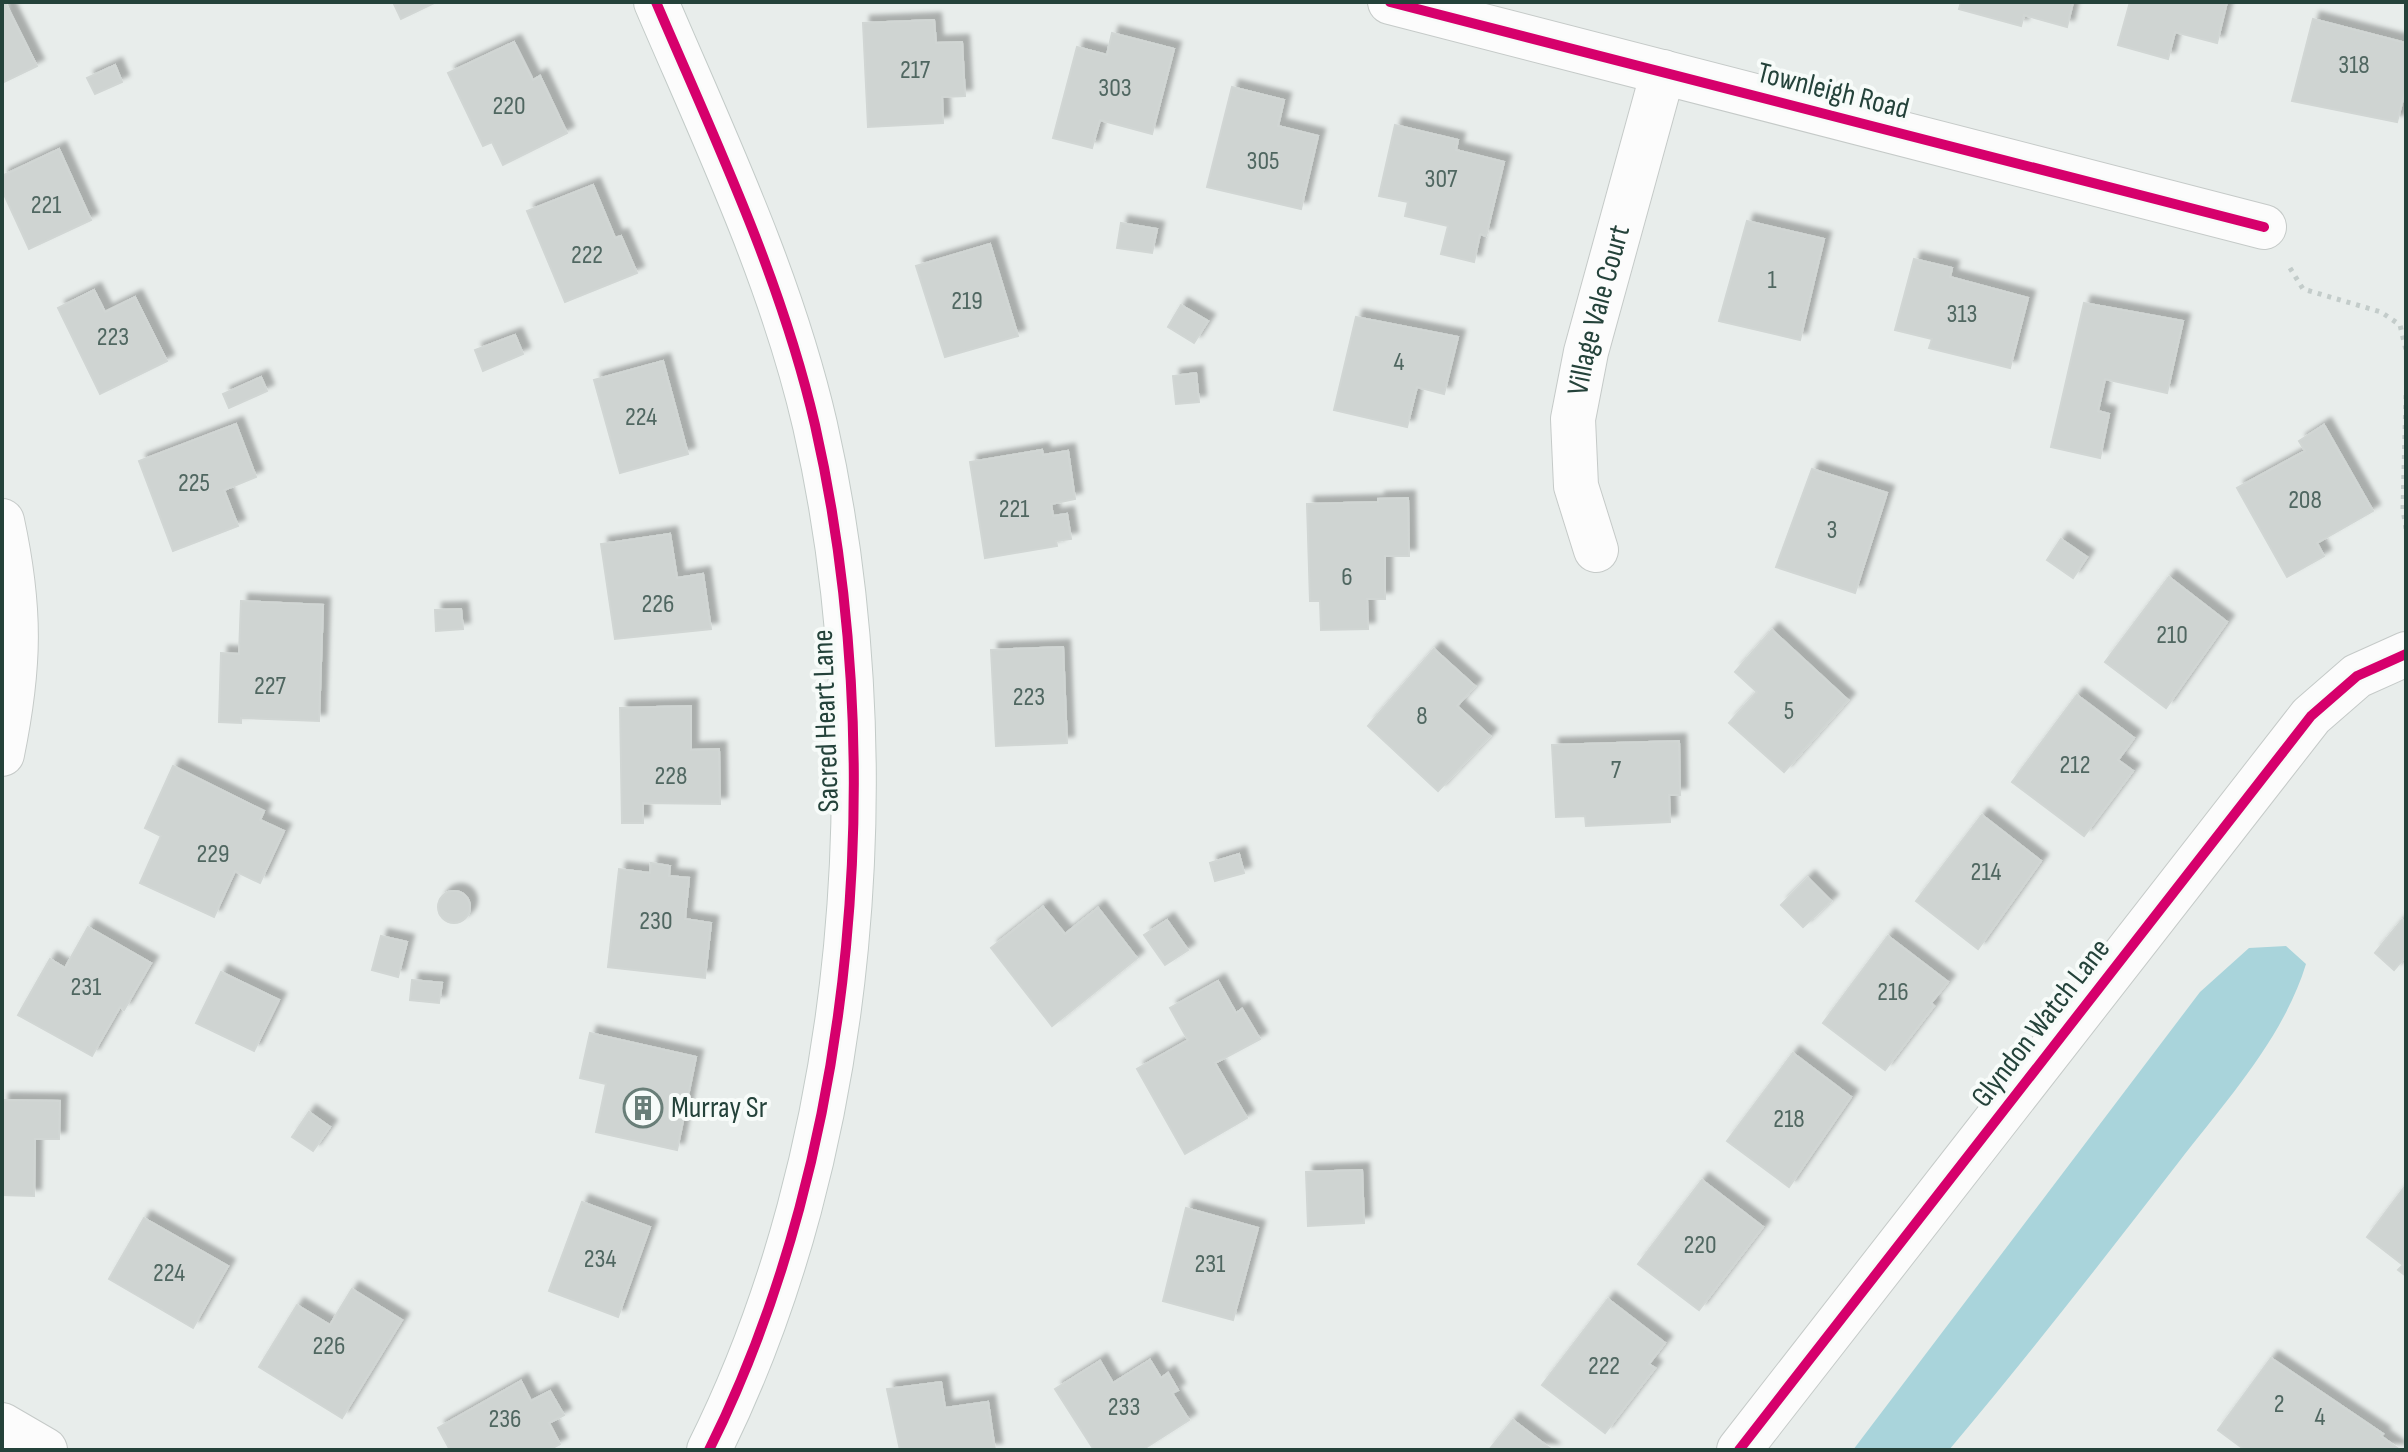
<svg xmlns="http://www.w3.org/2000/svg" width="2408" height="1452" font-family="'Sofia Sans Condensed',sans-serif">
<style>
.water{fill:#a9d4db}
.building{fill:#cfd4d2;stroke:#d1d6d4;stroke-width:2;filter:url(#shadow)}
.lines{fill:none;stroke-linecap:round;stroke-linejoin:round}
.street-casing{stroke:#c5cac8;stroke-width:46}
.secondary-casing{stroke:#c3cbc8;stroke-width:46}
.path{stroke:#c3ccca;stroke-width:5;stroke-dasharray:4 6;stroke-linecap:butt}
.street{stroke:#fcfcfc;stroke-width:44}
.secondary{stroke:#fcfcfc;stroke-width:44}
.cycleway-casing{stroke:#f7fbf9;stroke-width:15}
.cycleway{stroke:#d6006c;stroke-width:10}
.labels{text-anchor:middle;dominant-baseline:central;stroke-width:8;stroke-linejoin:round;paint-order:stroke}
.number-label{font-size:26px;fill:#506761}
.street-label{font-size:30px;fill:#24423a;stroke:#f7fbf9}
.poi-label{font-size:30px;fill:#24423a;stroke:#f7fbf9;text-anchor:start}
</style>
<defs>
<filter id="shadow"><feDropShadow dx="7" dy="-7" stdDeviation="2" flood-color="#0004"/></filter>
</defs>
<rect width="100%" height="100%" fill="#e8edeb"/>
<!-- water -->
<path class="water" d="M2286 946 2306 964C2283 1039 2225 1102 2178 1163 2103 1260 2028 1356 1949 1450H1853L2200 992 2249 948Z"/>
<!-- building -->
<g class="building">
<path d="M2 2H5L37 66 2 83Z"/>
<path d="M393 2H436L401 19Z"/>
<path d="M1961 2H2073L2067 27 2024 15 2021 26 1959 9Z"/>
<path d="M2130 2H2227L2217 43 2175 32 2168 59 2118 45Z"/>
<path d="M2313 19 2406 43V87L2397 122 2292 101Z"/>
<path d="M934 20 936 43 962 42 965 96 942 97 943 123 868 127 863 23Z"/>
<path d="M1112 33 1174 49 1152 134 1100 120 1092 148 1053 138 1077 47 1107 55Z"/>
<path d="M514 42 533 80 540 76 567 133 503 165 492 142 483 146 448 73Z"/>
<path d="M115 65 122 82 95 94 87 78Z"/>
<path d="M1232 87 1284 100 1278 126 1318 136 1301 209 1207 187Z"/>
<path d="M1395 125 1458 140 1456 150 1504 162 1486 236 1480 234 1474 262 1441 254 1448 226 1405 216 1408 202 1379 196Z"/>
<path d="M59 149 91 220 29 249 2 190V176Z"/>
<path d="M593 185 615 238 621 236 637 273 565 302 527 211Z"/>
<path d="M1747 221 1824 239 1800 340 1719 321Z"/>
<path d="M1121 223 1157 229 1152 253 1117 248Z"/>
<path d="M990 244 1018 336 945 357 916 266Z"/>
<path d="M1914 259 1952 268 1950 277 2028 298 2010 368 1929 348 1932 339 1895 330Z"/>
<path d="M94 290 105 312 135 297 167 361 100 394 58 308Z"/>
<path d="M2084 303 2183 321 2167 393 2105 379 2098 411 2109 414 2100 458 2051 447Z"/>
<path d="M1181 305 1208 321 1194 343 1168 327Z"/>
<path d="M1356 317 1458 337 1444 394 1417 387 1407 427 1334 410Z"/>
<path d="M515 335 523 354 483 371 475 350Z"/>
<path d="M663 361 688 454 620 473 594 380Z"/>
<path d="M1196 373 1199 402 1176 404 1173 376Z"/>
<path d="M261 377 267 391 229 408 223 394Z"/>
<path d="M236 424 256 477 224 490 238 526 173 551 139 461Z"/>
<path d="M2324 425 2373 511 2317 543 2324 556 2287 577 2237 488 2305 451 2299 441Z"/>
<path d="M1042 450 1043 455 1068 451 1075 499 1051 504 1053 516 1067 514 1071 539 1056 541 1057 546 985 558 970 462Z"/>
<path d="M1812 469 1887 493 1855 593 1776 567Z"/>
<path d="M1408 498 1409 556H1385V599H1367L1368 629 1321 630 1320 601H1310L1307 504 1378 502V499Z"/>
<path d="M670 534 677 578 703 574 711 629 615 639 601 544Z"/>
<path d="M2061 539 2087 557 2073 578 2047 560Z"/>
<path d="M2169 577 2227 622 2166 708 2105 662Z"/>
<path d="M241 601 323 605 319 721 241 718V723L219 722 221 653 239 654Z"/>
<path d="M461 609 463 629 436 631 435 610Z"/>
<path d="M1772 630 1848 700 1784 772 1729 723 1757 692 1735 672Z"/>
<path d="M1063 647 1067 743 996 746 991 650Z"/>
<path d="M1434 649 1475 686 1457 706 1490 736 1438 791 1368 726Z"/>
<path d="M2077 695 2134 738 2118 760 2133 771 2084 836 2012 782Z"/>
<path d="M691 706V750L719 749 720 804 643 803V823H622L620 708Z"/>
<path d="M1679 741 1680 795H1669L1670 822 1586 826 1585 816 1556 817 1552 745Z"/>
<path d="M173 766 264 811 260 820 284 831 260 883 235 871 214 917 140 883 161 836 145 828Z"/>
<path d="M1982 815 2041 861 1978 949 1916 901Z"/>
<path d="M1239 854 1244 873 1215 881 1210 863Z"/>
<path d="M651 863 670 866 669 876 689 878 685 919 711 923 705 978 608 967 619 869 650 873Z"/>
<path d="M1808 878 1831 901 1803 927 1781 905Z"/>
<circle cx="454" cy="907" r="16"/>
<path d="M1043 907 1065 934 1098 908 1137 958 1052 1026 991 948Z"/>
<path d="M1167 920 1188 950 1165 965 1144 935Z"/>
<path d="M2402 920 2406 923V956L2394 970 2375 953Z"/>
<path d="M88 927 151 963 124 1010 120 1007 92 1056 18 1015 50 959 65 968Z"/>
<path d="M381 936 407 942 398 977 372 970Z"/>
<path d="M1888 936 1948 982 1931 1003 1934 1006 1885 1070 1823 1023Z"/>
<path d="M221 972 279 1000 254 1051 196 1023Z"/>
<path d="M412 980 442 983 439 1003 410 1000Z"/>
<path d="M1218 981 1236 1013 1242 1009 1260 1039 1215 1063 1247 1118 1185 1154 1137 1069 1188 1040 1170 1008Z"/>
<path d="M590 1033 696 1057 677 1150 596 1132 606 1084 580 1078Z"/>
<path d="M1793 1053 1851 1097 1789 1187 1727 1141Z"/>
<path d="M2 1100 60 1101 59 1139H35L34 1196 2 1195Z"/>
<path d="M309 1112 330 1127 313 1151 292 1137Z"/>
<path d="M1362 1170 1364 1223 1308 1226 1306 1172Z"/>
<path d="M1702 1180 1763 1227 1699 1310 1638 1264Z"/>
<path d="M2406 1185V1276L2398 1270 2403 1265 2367 1237Z"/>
<path d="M582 1202 650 1227 618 1317 549 1291Z"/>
<path d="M1186 1208 1258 1228 1233 1320 1163 1301Z"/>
<path d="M144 1218 228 1266 193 1328 109 1279Z"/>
<path d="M352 1289 402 1320 342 1418 259 1367 297 1305 330 1325Z"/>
<path d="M1608 1299 1665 1343 1649 1364 1655 1368 1605 1433 1542 1385Z"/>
<path d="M2271 1358 2383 1434 2381 1436 2400 1450H2245L2218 1430Z"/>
<path d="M1150 1360 1161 1378 1168 1373 1178 1390 1172 1393 1189 1420 1142 1450H1094L1055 1389 1100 1361 1113 1383Z"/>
<path d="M521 1381 531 1401 550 1391 564 1415 549 1423 560 1444 549 1450H450L438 1428Z"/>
<path d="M941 1382 945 1408 988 1402 995 1450H900L887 1389Z"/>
<path d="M1513 1420 1552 1450H1489Z"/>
</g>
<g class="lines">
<defs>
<g id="street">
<path d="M1390 2 2264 227"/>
<path d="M2 521C21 609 20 666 2 754"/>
<path id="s1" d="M1596 550 1576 486 1573 419 1586 352 1663 72"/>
<path d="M2 1425 45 1450"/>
<path d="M1739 1450 2311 716 2357 676 2406 654"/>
</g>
<path id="secondary" d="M656 2C715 140 781 278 815 425 889 751 859 1149 709 1450"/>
</defs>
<!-- street casing -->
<use href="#street" class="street-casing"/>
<!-- secondary casing -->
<use href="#secondary" class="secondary-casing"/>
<!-- path -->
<g class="path">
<path d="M2290 268 2303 289 2381 312 2400 325 2406 350"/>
<path d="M2406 395 2403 509 2406 529"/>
</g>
<!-- street -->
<use href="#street" class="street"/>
<!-- secondary -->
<use href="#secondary" class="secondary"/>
<defs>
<g id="cycleway">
<path d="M656 2C715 140 781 278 815 425 889 751 859 1149 709 1450"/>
<path d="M1390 2 2264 227"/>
<path d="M1739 1450 2311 716 2357 676 2406 654"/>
</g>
</defs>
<!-- cycleway casing -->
<use href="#cycleway" class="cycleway-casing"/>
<!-- cycleway -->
<use href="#cycleway" class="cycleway"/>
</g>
<!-- icons -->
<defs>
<symbol id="building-ring" viewBox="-11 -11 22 22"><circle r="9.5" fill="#f7fbf9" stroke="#697e78" stroke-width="1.5"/><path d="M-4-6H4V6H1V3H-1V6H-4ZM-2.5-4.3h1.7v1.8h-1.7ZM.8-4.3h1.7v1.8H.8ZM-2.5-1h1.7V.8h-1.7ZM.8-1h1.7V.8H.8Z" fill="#697e78"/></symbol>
</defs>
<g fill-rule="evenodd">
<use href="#building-ring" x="621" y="1086" width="44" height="44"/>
</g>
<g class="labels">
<!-- number labels -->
<g class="number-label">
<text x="2354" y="65">318</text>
<text x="915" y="70">217</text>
<text x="1115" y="88">303</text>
<text x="509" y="106">220</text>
<text x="1263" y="161">305</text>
<text x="1441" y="179">307</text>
<text x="46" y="205">221</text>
<text x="587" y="255">222</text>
<text x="1772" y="280">1</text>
<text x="967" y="301">219</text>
<text x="1962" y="314">313</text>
<text x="113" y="337">223</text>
<text x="1399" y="362">4</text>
<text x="641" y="417">224</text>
<text x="194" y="483">225</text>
<text x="2305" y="500">208</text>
<text x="1014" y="509">221</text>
<text x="1832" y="530">3</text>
<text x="1347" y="577">6</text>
<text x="658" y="604">226</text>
<text x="2172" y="635">210</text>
<text x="270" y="686">227</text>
<text x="1029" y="697">223</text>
<text x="1789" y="711">5</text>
<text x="1422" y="716">8</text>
<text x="2075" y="765">212</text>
<text x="1616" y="770">7</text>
<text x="671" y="776">228</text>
<text x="213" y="854">229</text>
<text x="1986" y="872">214</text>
<text x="656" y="921">230</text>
<text x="86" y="987">231</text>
<text x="1893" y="992">216</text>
<text x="1789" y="1119">218</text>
<text x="1700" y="1245">220</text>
<text x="600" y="1259">234</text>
<text x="1210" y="1264">231</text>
<text x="169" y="1273">224</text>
<text x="329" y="1346">226</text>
<text x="1604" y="1366">222</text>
<text x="2279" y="1404">2</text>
<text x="1124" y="1407">233</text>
<text x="2320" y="1417">4</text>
<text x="505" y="1419">236</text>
</g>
<!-- street labels -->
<g class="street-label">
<text transform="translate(1833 91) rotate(14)">Townleigh Road</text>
<text stroke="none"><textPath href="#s1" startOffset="246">Village Vale Court</textPath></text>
<text transform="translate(826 721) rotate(-92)">Sacred Heart Lane</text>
<text transform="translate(2041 1023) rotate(-52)">Glyndon Watch Lane</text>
</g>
<!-- poi labels -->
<g class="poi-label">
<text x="671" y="1108">Murray Sr</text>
</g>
</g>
<!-- border -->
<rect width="2408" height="1452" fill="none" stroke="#24423a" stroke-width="8"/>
</svg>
